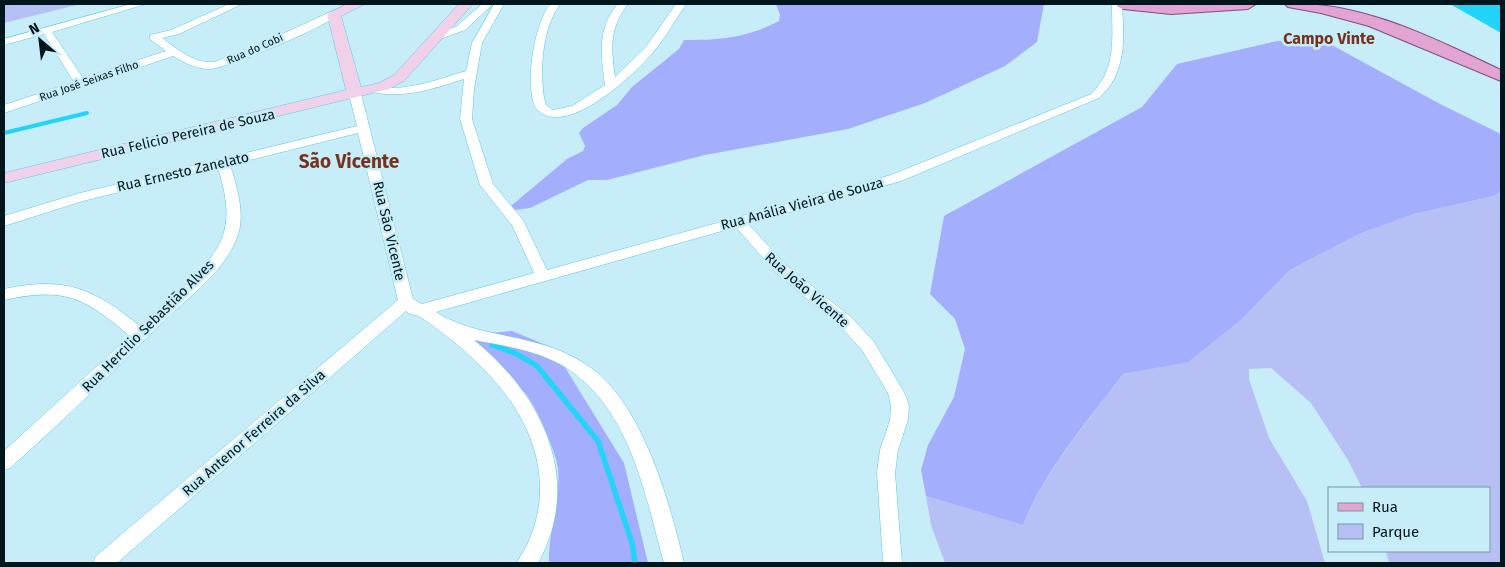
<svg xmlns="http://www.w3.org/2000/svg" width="1505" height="567" font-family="'Fira Sans',sans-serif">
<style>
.green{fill:#b7c0f5}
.forest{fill:#a3affc}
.water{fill:#23d4f8}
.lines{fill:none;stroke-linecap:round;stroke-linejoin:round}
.stream-far1{stroke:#23d4f8;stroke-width:4}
.stream{stroke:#23d4f8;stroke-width:5.5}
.minor-casing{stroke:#5ccae6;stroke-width:1}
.secondary-casing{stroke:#5ccae6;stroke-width:1}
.primary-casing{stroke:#854b7f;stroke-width:2}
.minor{fill:#fff;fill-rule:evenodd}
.secondary{fill:#f0d1e9;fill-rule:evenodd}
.primary{fill:#e1a4d3;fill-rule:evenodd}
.labels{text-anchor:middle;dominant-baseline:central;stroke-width:5;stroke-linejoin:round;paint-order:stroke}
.far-street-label{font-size:11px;fill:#00161c;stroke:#c7edf8}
.street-label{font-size:14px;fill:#00161c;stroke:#c7edf8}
.far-district-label{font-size:16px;font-weight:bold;fill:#75321e;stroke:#c7edf8}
.district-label{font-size:19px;font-weight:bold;fill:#75321e;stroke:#c7edf8}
</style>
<rect width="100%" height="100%" fill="#c7edf8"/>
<!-- green -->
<g class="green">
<path d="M4 4H81L4 23Z"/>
<path d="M1501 190V563H1389L1386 551H1489V488H1362L1348 460 1311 403 1271 368 1249 369V379L1269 438 1307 501 1325 563H945L931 525 926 496 1023 525C1047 466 1087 424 1123 374L1188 361 1241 320 1290 270 1359 234 1414 214 1494 196Z"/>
</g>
<!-- forest -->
<g class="forest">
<path d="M776 4H1044L1037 42 1005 66 925 103 848 129 705 155 607 180H588L530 208 505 211 567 159 583 151 585 146 579 133 583 128 617 105 632 87 679 49 684 40C721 40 746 38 779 21L780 15Z"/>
<path d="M1277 41 1328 43 1440 104 1501 134V190L1494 196 1414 214 1359 234 1290 270 1241 320 1188 362 1123 374C1087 423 1046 467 1023 525L926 496 921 470 928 445 954 397 965 349 955 319 930 294 944 216 1142 107 1177 64Z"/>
<path d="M512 331 553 348 624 463 648 563H549C548 532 561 500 558 468 556 452 535 403 524 392 507 375 485 361 466 347L477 334Z"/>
</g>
<!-- water -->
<path class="water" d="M1450 4 1501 5V33Z"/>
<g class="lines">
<!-- stream-far1 -->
<path class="stream-far1" d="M4 133 87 113"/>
<!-- stream -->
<path class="stream" d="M492 345 515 353 537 366 598 441 632 543 635 563"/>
<defs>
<g id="minor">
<path d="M131 4H146L52 32 83 78 166 51 150 39V35L171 30 229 4H242L179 34 162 38C178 50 195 64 215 62L265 42 330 12H338L339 14C328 26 226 69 209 69 196 69 183 62 173 56L88 85 86 87 79 88 4 113V105L74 82 44 34 4 45V39Z"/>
<path d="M482 4H493L465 30 437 40 432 37 457 26Z"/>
<path d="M494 4H504L482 43 474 89 472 119 493 184 523 220 547 270 891 175 1091 94C1117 69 1112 37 1112 4H1122C1124 39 1127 73 1099 98L901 181 748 224 786 265 852 318 874 342 904 392 909 406 908 420 898 450 895 473 902 563H884L883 561 877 473 880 450 890 420 891 406 888 393 862 350 840 326 776 273 736 227 436 312C468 333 511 334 547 346 566 352 585 362 600 375 646 417 670 504 684 563H664C645 495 631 411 568 369 541 351 505 346 474 340 542 395 584 480 538 563H517C520 556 525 550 528 543 535 528 540 508 540 491 541 414 478 356 419 316L410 314 406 311 117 563H93L96 556 398 300 358 133 230 165C237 186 245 213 238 235 226 270 192 294 167 318 116 369 64 420 10 468L4 470V451L130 336C83 297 66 287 4 300V289C65 276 93 288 140 326 165 301 215 267 224 232 230 212 224 187 218 168L83 201 4 226V216L80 193 357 126 349 94 355 90 361 94 413 299 422 304 534 273 512 225 480 185 460 119 464 79C432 89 402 100 368 91L366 89 372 86C405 93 435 80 466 71L472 43Z"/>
<path d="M550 4H560C542 30 540 67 544 98L546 105 553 110 572 106 605 85C601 56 597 27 618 4H628C609 29 611 47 615 77L646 47 676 4H686C674 22 663 42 648 58 629 79 562 141 535 107 525 82 534 25 550 4Z"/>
</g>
<path id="secondary" d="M347 4H365L341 16 361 87 379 83 394 75 459 4H473L404 81 389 89 4 183V173L346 90 327 14Z"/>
<g id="primary">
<path d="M1116 4H1256L1248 9 1171 14 1123 9 1118 7Z"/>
<path d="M1285 4C1360 0 1435 39 1501 70V81L1369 26 1321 13 1288 7Z"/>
</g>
</defs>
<!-- minor casing -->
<use href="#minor" class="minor-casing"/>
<!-- secondary casing -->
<use href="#secondary" class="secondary-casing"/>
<!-- primary casing -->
<use href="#primary" class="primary-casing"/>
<!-- minor -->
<use href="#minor" class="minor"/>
<!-- secondary -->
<use href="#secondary" class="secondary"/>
<!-- primary -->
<use href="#primary" class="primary"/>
</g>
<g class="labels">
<!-- far-street labels -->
<g class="far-street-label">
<text transform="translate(255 49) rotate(-24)">Rua do Cobi</text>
<text transform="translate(89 81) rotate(-19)">Rua José Seixas Filho</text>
</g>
<!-- street labels -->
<g class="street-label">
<text transform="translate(188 134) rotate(-13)">Rua Felicio Pereira de Souza</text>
<text transform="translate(183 172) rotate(-13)">Rua Ernesto Zanelato</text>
<text transform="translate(802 204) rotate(-15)">Rua Anália Vieira de Souza</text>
<text transform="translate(389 231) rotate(77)">Rua São Vicente</text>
<text transform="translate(807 290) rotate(41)">Rua João Vicente</text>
<text transform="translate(148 326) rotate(-45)">Rua Hercilio Sebastião Alves</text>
<text transform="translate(254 433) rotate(-41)">Rua Antenor Ferreira da Silva</text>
</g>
<!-- far-district labels -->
<g class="far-district-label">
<text x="1329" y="38">Campo Vinte</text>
</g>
<!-- district labels -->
<g class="district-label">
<text x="349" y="161">São Vicente</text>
</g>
</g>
<!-- border -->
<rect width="1505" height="567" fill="none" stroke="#00161c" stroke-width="10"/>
<!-- legend -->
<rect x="1328" y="487" width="162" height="65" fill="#c7edf8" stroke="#7797a0"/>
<rect x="1338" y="503" width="25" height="8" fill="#e1a4d3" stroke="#7797a0"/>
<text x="1372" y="512" font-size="15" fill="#00161c">Rua</text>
<rect x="1338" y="524" width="25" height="15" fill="#b7c0f5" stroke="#7797a0"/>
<text x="1372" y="537" font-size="15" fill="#00161c">Parque</text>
<!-- north arrow -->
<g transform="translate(40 40) rotate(332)" stroke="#c7edf8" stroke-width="4" paint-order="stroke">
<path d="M0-4L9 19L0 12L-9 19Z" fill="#00161c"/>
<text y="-8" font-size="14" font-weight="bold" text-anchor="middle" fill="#00161c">N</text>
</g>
</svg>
